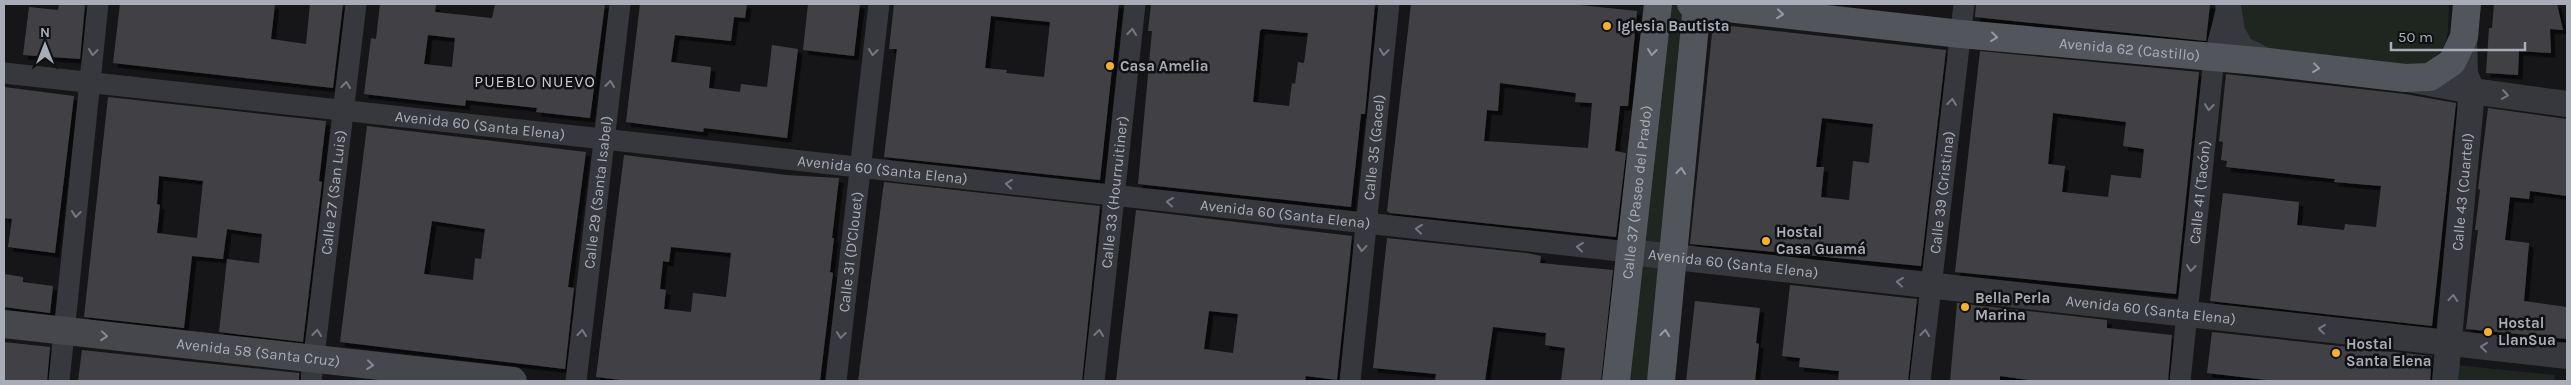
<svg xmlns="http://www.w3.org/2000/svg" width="2571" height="385" font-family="Karla,sans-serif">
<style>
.green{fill:#1e261f}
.building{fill:#404145;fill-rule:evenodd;filter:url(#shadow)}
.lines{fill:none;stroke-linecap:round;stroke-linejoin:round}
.minor{stroke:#37383d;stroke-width:21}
.tertiary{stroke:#37383d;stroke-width:26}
.secondary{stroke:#45474d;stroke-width:28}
.primary{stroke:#53555c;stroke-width:28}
.oneway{stroke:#979ba6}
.oneway2{stroke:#757881}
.oneway3{stroke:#858993}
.poi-dot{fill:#f2b134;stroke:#111113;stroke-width:2}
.labels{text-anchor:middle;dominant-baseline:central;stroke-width:5;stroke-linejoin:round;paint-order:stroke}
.poi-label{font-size:15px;font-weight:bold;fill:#a8adb8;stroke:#111113;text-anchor:start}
.street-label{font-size:15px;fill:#a8adb8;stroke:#111113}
.neighbourhood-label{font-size:16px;letter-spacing:1px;fill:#c9ccd4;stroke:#111113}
</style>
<defs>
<filter id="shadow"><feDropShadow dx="4.5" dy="4.5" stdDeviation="0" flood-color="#0009"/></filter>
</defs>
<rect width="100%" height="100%" fill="#161618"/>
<!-- green -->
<g class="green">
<path d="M1665 4H1691L1652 381H1625Z"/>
<path d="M2242 4H2449C2447 39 2452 44 2423 67L2271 52C2248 38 2240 33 2242 4Z"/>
<path d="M2456 365 2555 375 2554 381H2455Z"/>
</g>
<!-- building -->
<g class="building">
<path d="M59 4H85L80 59 23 55 29 7 58 10Z"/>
<path d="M120 4H275L271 39 306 44 310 4H343L333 88 113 63Z"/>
<path d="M380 4 436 5 435 12 492 18 495 4H605L590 118 536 112 537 108 466 100 465 106 364 94 371 38 376 39ZM428 35 455 38 452 67 424 64Z"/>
<path d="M640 4H747L745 18 734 17 731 41 675 35 671 62 711 67 709 88 740 92 741 84 767 87 772 45 798 49 787 138 704 128 703 132 626 122Z"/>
<path d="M808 4H860L854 56 803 50Z"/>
<path d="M894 4H1119L1100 180 884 157 897 49H889ZM991 16 1050 22 1044 77 1006 73 1007 70 985 68Z"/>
<path d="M1151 4H1375L1365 114H1361L1351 207 1138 184 1152 31H1148ZM1262 29 1308 33 1304 63 1298 62 1295 84 1292 83 1289 106 1253 102 1260 31Z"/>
<path d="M1411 4H1570L1637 11 1628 106H1620L1615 151 1626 153 1616 237 1390 213 1387 211ZM1500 83 1576 93 1575 102 1592 103 1588 148 1484 141 1487 110 1498 111Z"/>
<path d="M1976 4H2210L2206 41 1975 17Z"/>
<path d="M2494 4H2557L2563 30 2550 29 2551 53 2519 51 2518 75 2486 73 2489 28H2492Z"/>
<path d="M1713 24 1946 50 1921 266 1690 244ZM1822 118 1873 124 1869 163 1853 161 1849 200 1821 197 1824 167H1816Z"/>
<path d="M1980 51 2199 72 2176 294 1955 272ZM2053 113 2126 122 2123 146 2144 149 2141 178 2111 175 2108 197 2062 192 2065 166 2048 164Z"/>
<path d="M2226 74 2405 94 2456 103 2432 326 2210 301 2223 193 2299 202 2297 225 2344 230 2345 224 2376 227 2381 186 2334 182 2335 179 2226 167 2227 161 2221 160 2223 142 2219 141Z"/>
<path d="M4 87 74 96 55 253 8 247 12 219 4 218Z"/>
<path d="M108 97 326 121 319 181 322 182 303 342 219 332 227 259 259 263 262 234 227 229 223 259 192 256 184 328 84 317ZM159 176 203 181 197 238 157 233 160 205 157 204Z"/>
<path d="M2488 108 2567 119V196L2530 191 2529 199 2510 197 2505 240 2529 243 2524 301 2567 307V339L2466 329 2478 230H2475L2480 190 2478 189Z"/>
<path d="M367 126 586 152 568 287 574 288 565 369 340 342ZM432 221 485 229 481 259 475 258 473 280 424 274Z"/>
<path d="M624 155 786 175 839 178 832 238H834L830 272 833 273 820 381H629L596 377ZM671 247 731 253 726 297 693 293 691 312 664 309 666 290 660 289 663 261 669 262Z"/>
<path d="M884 182 1100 206 1082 381H858Z"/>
<path d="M1136 210 1352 236 1337 380 1306 376 1305 381H1116ZM1209 311 1238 314 1233 353 1204 349Z"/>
<path d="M1387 238 1527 253 1541 256 1540 263 1613 270 1601 381H1561L1565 348 1545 345 1546 333 1493 327 1485 381H1435L1436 374 1373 368Z"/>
<path d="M4 274 23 277V282L53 286 50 313 4 307Z"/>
<path d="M1790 285 1917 299 1908 381H1838L1839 371 1799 367 1800 358 1782 356Z"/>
<path d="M1695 301 1760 308 1756 343 1759 344 1755 381H1686Z"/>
<path d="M1957 303 2107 320V328L2172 335 2168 381H2035L2000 376V381H1950Z"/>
<path d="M2212 332 2432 356 2430 381H2275L2207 373Z"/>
<path d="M4 342 50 347 47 381H4Z"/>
<path d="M82 350 299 373V381H78Z"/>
</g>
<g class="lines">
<!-- minor -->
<g class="minor">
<path id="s1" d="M4 73 1629 252"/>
<path d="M59 381 98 4"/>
<path id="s2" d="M311 381 356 4"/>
<path id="s3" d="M576 381 620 4"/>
<path id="s4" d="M836 381 879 4"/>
<path id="s5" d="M1094 381 1135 4"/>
<path id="s6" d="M1350 381 1389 4"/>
<path id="s7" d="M1920 381 1964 4"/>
<path id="s8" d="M2180 381 2214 58 2227 8"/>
</g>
<!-- tertiary -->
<g class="tertiary">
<path d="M2228 4 2232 32 2242 49 2268 62"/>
<path d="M2408 79 2472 91 2567 104"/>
<path id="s9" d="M1629 252 2567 356"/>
<path id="s10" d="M2445 381 2472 91 2465 74 2464 37"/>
</g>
<!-- secondary -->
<path class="secondary" id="s11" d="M4 324 513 381"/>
<!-- primary -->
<g class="primary">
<path id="s12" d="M1691 4 1961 34 2268 62 2405 78 2430 77 2452 62 2464 37 2467 4"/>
<path id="s13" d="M1616 381 1658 4"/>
<path d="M1661 381 1697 4"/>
</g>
</g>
<!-- one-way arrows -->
<defs><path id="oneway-chevron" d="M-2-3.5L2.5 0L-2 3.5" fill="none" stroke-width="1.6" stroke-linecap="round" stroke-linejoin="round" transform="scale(1.25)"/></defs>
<g class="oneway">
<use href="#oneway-chevron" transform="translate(1780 14) rotate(6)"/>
<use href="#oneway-chevron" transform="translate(1994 37) rotate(6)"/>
<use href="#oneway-chevron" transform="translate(1652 52) rotate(97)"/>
<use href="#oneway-chevron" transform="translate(2316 68) rotate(7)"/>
<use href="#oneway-chevron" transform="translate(1681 171) rotate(-84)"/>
<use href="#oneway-chevron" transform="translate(1665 333) rotate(-84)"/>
</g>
<g class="oneway2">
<use href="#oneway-chevron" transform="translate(1132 32) rotate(-84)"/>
<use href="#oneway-chevron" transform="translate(93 52) rotate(96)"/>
<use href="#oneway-chevron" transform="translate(873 52) rotate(96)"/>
<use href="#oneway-chevron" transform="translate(1384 52) rotate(96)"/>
<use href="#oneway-chevron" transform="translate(610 84) rotate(-84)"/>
<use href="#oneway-chevron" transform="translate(346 85) rotate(-83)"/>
<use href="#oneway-chevron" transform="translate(2505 95) rotate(8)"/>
<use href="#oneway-chevron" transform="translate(1952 102) rotate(-83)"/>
<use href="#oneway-chevron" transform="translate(2209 107) rotate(96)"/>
<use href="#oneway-chevron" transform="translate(1009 184) rotate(-174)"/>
<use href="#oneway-chevron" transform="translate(1170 202) rotate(-174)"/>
<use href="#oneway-chevron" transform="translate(76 214) rotate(96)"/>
<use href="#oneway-chevron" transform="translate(1419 229) rotate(-174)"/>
<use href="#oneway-chevron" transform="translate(1580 247) rotate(-174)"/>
<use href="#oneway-chevron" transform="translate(1362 248) rotate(95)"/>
<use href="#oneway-chevron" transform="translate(2191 268) rotate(96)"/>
<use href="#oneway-chevron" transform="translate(1900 282) rotate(-174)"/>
<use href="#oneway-chevron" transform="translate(2453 298) rotate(-85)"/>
<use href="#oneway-chevron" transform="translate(2322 329) rotate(-174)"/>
<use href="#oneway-chevron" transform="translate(317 333) rotate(-83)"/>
<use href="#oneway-chevron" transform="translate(582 333) rotate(-83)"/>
<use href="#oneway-chevron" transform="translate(1099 333) rotate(-84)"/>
<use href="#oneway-chevron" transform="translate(1925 333) rotate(-84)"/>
<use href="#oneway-chevron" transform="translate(841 335) rotate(97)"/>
<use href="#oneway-chevron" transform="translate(2484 347) rotate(-174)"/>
</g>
<g class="oneway3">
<use href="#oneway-chevron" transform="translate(104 336) rotate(6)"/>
<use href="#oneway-chevron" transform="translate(370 365) rotate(6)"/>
</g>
<!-- markers -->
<g class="poi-dot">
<circle cx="1607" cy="26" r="5"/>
<circle cx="1110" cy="66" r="5"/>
<circle cx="1766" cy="241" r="5"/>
<circle cx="1965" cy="307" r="5"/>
<circle cx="2488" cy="332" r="5"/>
<circle cx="2336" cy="353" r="5"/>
</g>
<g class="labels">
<!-- poi labels -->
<g class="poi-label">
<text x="1617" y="26">Iglesia Bautista</text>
<text x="1120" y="66">Casa Amelia</text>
<text x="1776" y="232">Hostal<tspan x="1776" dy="17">Casa Guamá</tspan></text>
<text x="1975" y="298">Bella Perla<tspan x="1975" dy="17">Marina</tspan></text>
<text x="2498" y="323">Hostal<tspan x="2498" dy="17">LlanSua</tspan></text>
<text x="2346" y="344">Hostal<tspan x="2346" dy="17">Santa Elena</tspan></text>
</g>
<!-- street labels -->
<g class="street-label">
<text stroke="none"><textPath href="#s12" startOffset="441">Avenida 62 (Castillo)</textPath></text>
<text stroke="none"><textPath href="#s1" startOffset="479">Avenida 60 (Santa Elena)</textPath></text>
<text stroke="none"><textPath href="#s6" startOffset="235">Calle 35 (Gacel)</textPath></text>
<text stroke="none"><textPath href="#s1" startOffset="884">Avenida 60 (Santa Elena)</textPath></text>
<text stroke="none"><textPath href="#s2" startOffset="190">Calle 27 (San Luis)</textPath></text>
<text stroke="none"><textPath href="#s13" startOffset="190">Calle 37 (Paseo del Prado)</textPath></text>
<text stroke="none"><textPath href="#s7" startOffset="190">Calle 39 (Cristina)</textPath></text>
<text stroke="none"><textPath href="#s8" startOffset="190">Calle 41 (Tacón)</textPath></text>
<text stroke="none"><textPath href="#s10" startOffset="190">Calle 43 (Cuartel)</textPath></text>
<text stroke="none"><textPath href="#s3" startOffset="190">Calle 29 (Santa Isabel)</textPath></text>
<text stroke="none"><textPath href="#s5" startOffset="190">Calle 33 (Hourruitiner)</textPath></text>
<text stroke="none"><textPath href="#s1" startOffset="1289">Avenida 60 (Santa Elena)</textPath></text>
<text stroke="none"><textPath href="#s4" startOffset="130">Calle 31 (D'Clouet)</textPath></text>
<text stroke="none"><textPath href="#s9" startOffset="105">Avenida 60 (Santa Elena)</textPath></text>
<text stroke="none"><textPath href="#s9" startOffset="525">Avenida 60 (Santa Elena)</textPath></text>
<text stroke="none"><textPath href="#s11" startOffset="256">Avenida 58 (Santa Cruz)</textPath></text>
</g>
<!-- neighbourhood labels -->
<g class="neighbourhood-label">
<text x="535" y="81">PUEBLO NUEVO</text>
</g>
</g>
<!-- border -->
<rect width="2571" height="385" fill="none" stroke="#a8adb8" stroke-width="10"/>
<!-- north arrow -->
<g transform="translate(45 45)" stroke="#111113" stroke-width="4" paint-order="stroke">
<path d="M0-4L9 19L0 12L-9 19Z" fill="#a8adb8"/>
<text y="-8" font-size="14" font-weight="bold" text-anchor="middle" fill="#a8adb8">N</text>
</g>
<!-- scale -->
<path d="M2391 42v8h134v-8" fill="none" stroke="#a8adb8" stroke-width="2.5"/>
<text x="2398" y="42" font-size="15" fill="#a8adb8" stroke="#111113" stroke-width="4" paint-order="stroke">50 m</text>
</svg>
